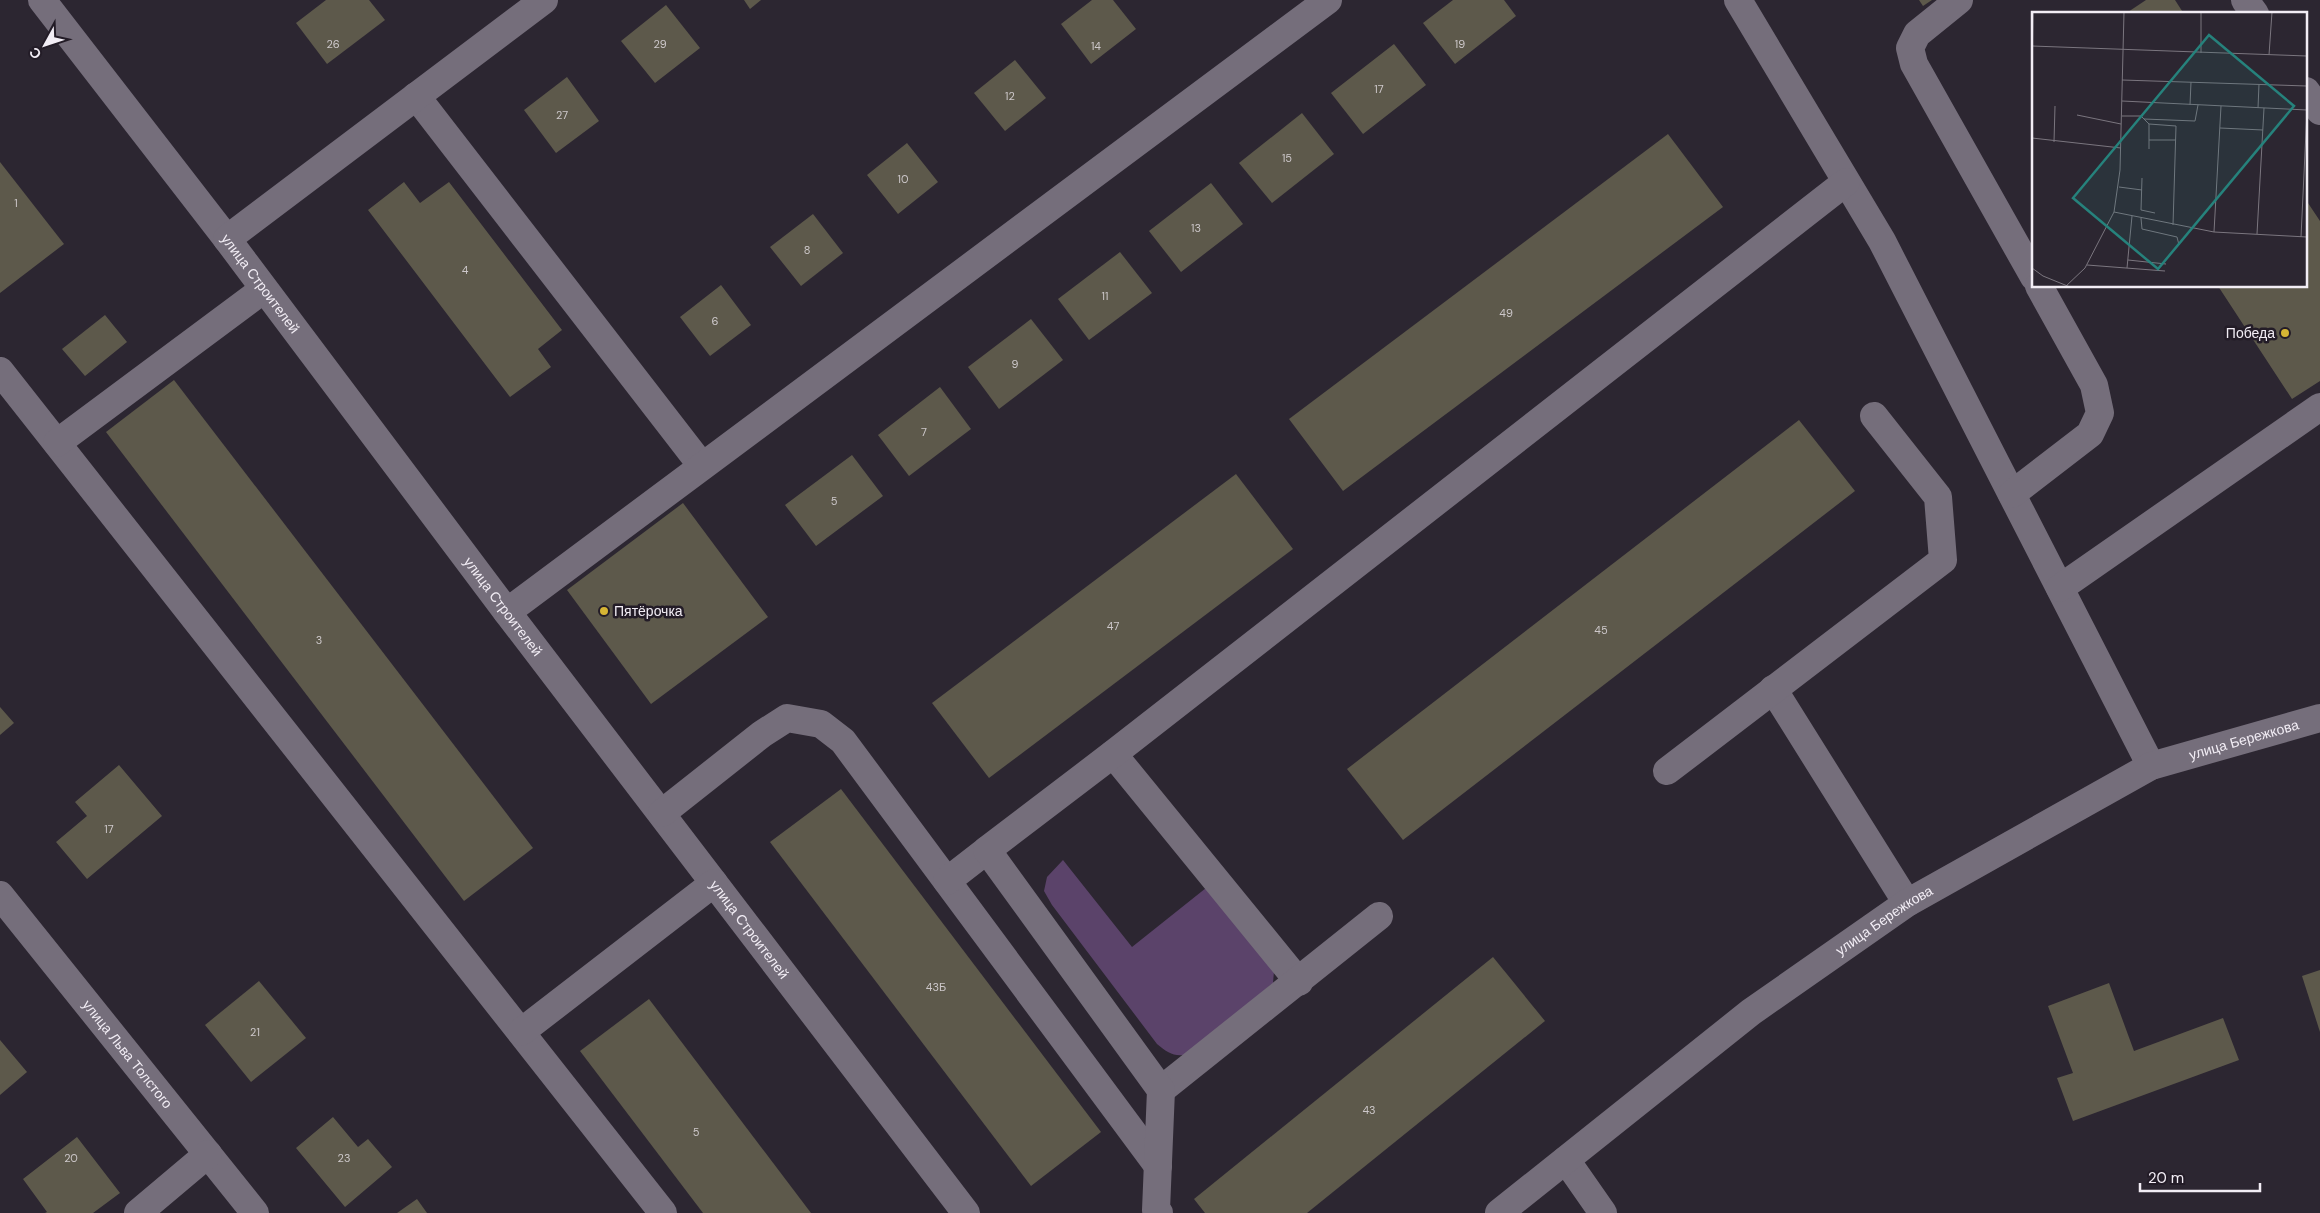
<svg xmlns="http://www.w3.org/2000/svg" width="2320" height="1213" font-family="'DM Sans',sans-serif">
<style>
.green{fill:#5b436a}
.building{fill:#5d594b}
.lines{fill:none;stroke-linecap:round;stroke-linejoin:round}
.minor{stroke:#756e7b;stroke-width:28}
.poi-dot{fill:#d6b534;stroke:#231c27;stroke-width:2}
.labels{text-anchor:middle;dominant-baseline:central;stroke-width:5;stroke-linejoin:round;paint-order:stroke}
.number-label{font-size:11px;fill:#cdc8ca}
.street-label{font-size:14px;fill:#f2edf5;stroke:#231c27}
.poi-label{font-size:14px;fill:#f2edf5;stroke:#231c27;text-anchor:end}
.inset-road{fill:none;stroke:#7b767f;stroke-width:1}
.view{fill:#26827c;fill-opacity:0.15;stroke:#26827c;stroke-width:2.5}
.inset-edge{fill:none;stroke:#f2edf5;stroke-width:2.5}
</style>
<rect width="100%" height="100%" fill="#2c2631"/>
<!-- green -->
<path class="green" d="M1063 860 1132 947 1206 888 1274 971 1273 983 1192 1053C1176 1058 1169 1054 1157 1044L1052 905 1044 891 1047 877Z"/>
<!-- building -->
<g class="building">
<path d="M326 0H369L385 20 327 64 296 23Z"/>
<path d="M744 0H761L750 9Z"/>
<path d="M1092 0H1113L1136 29 1091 64 1061 24Z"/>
<path d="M1453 0H1504L1516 16 1455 64 1423 23Z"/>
<path d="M1919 0H1932L1923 6Z"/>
<path d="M2146 0H2175L2184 14H2125Z"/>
<path d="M666 5 700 48 655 83 621 41Z"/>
<path d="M1394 44 1426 85 1363 134 1331 93Z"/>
<path d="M1015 60 1046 98 1005 131 974 93Z"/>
<path d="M567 77 599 121 556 153 524 110Z"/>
<path d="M1302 113 1334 154 1272 203 1239 163Z"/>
<path d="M1668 134 1723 207 1343 491 1289 419Z"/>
<path d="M907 143 938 182 898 214 867 175Z"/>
<path d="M0 162 64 244 0 293Z"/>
<path d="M404 182 420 203 449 182 562 330 538 349 551 367 510 397 368 210Z"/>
<path d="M1211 183 1243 224 1181 272 1149 231Z"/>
<path d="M2306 200 2320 221V381L2292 399 2218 286H2306Z"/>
<path d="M813 214 843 253 801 286 770 247Z"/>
<path d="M1120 252 1152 293 1089 340 1058 299Z"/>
<path d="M721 285 751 325 710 356 680 317Z"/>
<path d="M105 315 127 342 85 376 62 349Z"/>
<path d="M1031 319 1063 360 999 409 968 367Z"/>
<path d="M174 380 533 848 464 901 106 432Z"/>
<path d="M940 387 971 429 909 476 878 435Z"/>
<path d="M1799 420 1855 491 1403 840 1347 769Z"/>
<path d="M852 455 883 496 816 546 785 505Z"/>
<path d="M1236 474 1293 549 989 778 932 703Z"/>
<path d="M683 503 768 617 651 704 567 590Z"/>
<path d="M0 707 14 723 0 735Z"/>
<path d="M119 765 162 816 87 879 56 842 87 816 75 802Z"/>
<path d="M841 789 1101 1132 1031 1186 770 842Z"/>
<path d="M1493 957 1545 1021 1307 1213H1205L1194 1199Z"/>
<path d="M2320 970V1032L2302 976Z"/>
<path d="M259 981 306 1038 251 1082 205 1025Z"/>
<path d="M2109 983 2134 1051 2223 1018 2239 1060 2073 1121 2057 1078 2073 1073 2048 1006Z"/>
<path d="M649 999 811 1213H703L580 1051Z"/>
<path d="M0 1040 27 1072 0 1095Z"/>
<path d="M333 1117 358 1147 368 1139 392 1167 345 1207 296 1148Z"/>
<path d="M77 1137 120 1193 93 1213H45L47 1212 23 1179Z"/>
<path d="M417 1199 427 1213H397Z"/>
</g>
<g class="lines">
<!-- minor -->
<g class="minor">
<path id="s1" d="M42 0 227 239 507 612 966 1213"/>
<path d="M1738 0 1882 241 2151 766"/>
<path d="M1959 0 1917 34 1910 48 1914 64 2034 277"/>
<path d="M2245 0 2255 14"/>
<path d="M2306 91 2320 111"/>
<path d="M416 96 702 466"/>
<path d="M227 239 544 0"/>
<path d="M0 371 663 1213"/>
<path d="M57 443 264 289"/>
<path d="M2012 494 2090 434 2100 413 2094 385 2039 286"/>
<path d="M2060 588 2320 407"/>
<path d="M507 612 1328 0"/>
<path d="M1773 689 1907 903"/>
<path d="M1113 754 1299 982"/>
<path d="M1667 771 1943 560 1938 497 1874 416"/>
<path d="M662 813 762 734 787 718 821 724 843 741 1158 1166"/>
<path d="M947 881 987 850"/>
<path id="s2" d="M0 895 255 1213"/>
<path d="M521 1032 714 883"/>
<path d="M1161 1090 1379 916"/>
<path d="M1566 1160 1603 1213"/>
<path d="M138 1213 208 1154"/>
<path d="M1159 1213 1156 1210 1161 1090 987 850 1113 754 1846 182"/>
<path id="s3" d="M1499 1213 1751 1012 1907 903 2151 766 2320 718"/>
</g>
</g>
<!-- markers -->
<g class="poi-dot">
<circle cx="2285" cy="333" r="5"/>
<circle cx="604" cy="611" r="5"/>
</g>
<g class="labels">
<!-- number labels -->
<g class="number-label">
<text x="333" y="44">26</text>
<text x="660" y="44">29</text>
<text x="1460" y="44">19</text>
<text x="1096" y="46">14</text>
<text x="1379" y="89">17</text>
<text x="1010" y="96">12</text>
<text x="562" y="115">27</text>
<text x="1287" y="158">15</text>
<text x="903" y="179">10</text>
<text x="16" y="203">1</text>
<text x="1196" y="228">13</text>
<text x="807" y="250">8</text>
<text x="465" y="270">4</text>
<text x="1105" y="296">11</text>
<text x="1506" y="313">49</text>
<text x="715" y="321">6</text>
<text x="1015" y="364">9</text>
<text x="924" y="432">7</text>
<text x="834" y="501">5</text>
<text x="1113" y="626">47</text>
<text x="1601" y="630">45</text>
<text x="319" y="640">3</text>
<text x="109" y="829">17</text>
<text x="936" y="987">43Б</text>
<text x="255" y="1032">21</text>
<text x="1369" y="1110">43</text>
<text x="696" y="1132">5</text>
<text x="71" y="1158">20</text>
<text x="344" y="1158">23</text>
</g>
<!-- street labels -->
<g class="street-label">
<text stroke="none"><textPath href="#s1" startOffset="358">улица Строителей</textPath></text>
<text stroke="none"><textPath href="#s1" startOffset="762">улица Строителей</textPath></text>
<text stroke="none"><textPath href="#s3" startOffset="889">улица Бережкова</textPath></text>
<text stroke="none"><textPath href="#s3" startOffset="484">улица Бережкова</textPath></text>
<text stroke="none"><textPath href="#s1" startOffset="1168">улица Строителей</textPath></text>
<text stroke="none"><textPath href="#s2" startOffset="204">улица Льва Толстого</textPath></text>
</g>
<!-- poi labels -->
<g class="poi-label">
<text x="2275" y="333">Победа</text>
<text x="614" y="611" text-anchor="start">Пятёрочка</text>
</g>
</g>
<!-- overview -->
<g transform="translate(2032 12)">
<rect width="275" height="275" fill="#2c2631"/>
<path class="inset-road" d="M0 34 275 44M169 41V0M237 43 240 0M0 57 1 0M90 68 275 74M90 89 275 98M158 93 159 70M226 96 227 72M45 103 89 112M90 104H109L117 112 144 114 141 213M112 107 163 109 166 93M188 116 231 118M0 126 89 136M117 128H144M22 130 23 94M117 137V112M110 166 109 198 123 201M87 175 110 178M82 200 182 220 275 225M109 206 110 217 145 225 147 233M182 220 189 94M225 222 232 96M269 225 275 98M96 248 134 252M55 253 133 259M0 256 11 264 38 275M95 256 100 204M33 275 53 256 82 200 88 158 92 0"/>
<path class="view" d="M177 23 262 94 126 257 41 186Z"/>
<rect width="275" height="275" class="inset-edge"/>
</g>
<!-- north arrow -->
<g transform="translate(45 45) rotate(230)" stroke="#231c27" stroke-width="4" paint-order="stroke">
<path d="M0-4L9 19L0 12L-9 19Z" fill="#f2edf5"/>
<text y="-8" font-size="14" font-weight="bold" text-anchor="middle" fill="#f2edf5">С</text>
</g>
<!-- scale -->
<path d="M2140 1183v8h120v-8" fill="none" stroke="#f2edf5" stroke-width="2.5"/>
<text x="2148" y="1183" font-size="15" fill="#f2edf5" stroke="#231c27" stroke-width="4" paint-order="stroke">20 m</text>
</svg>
